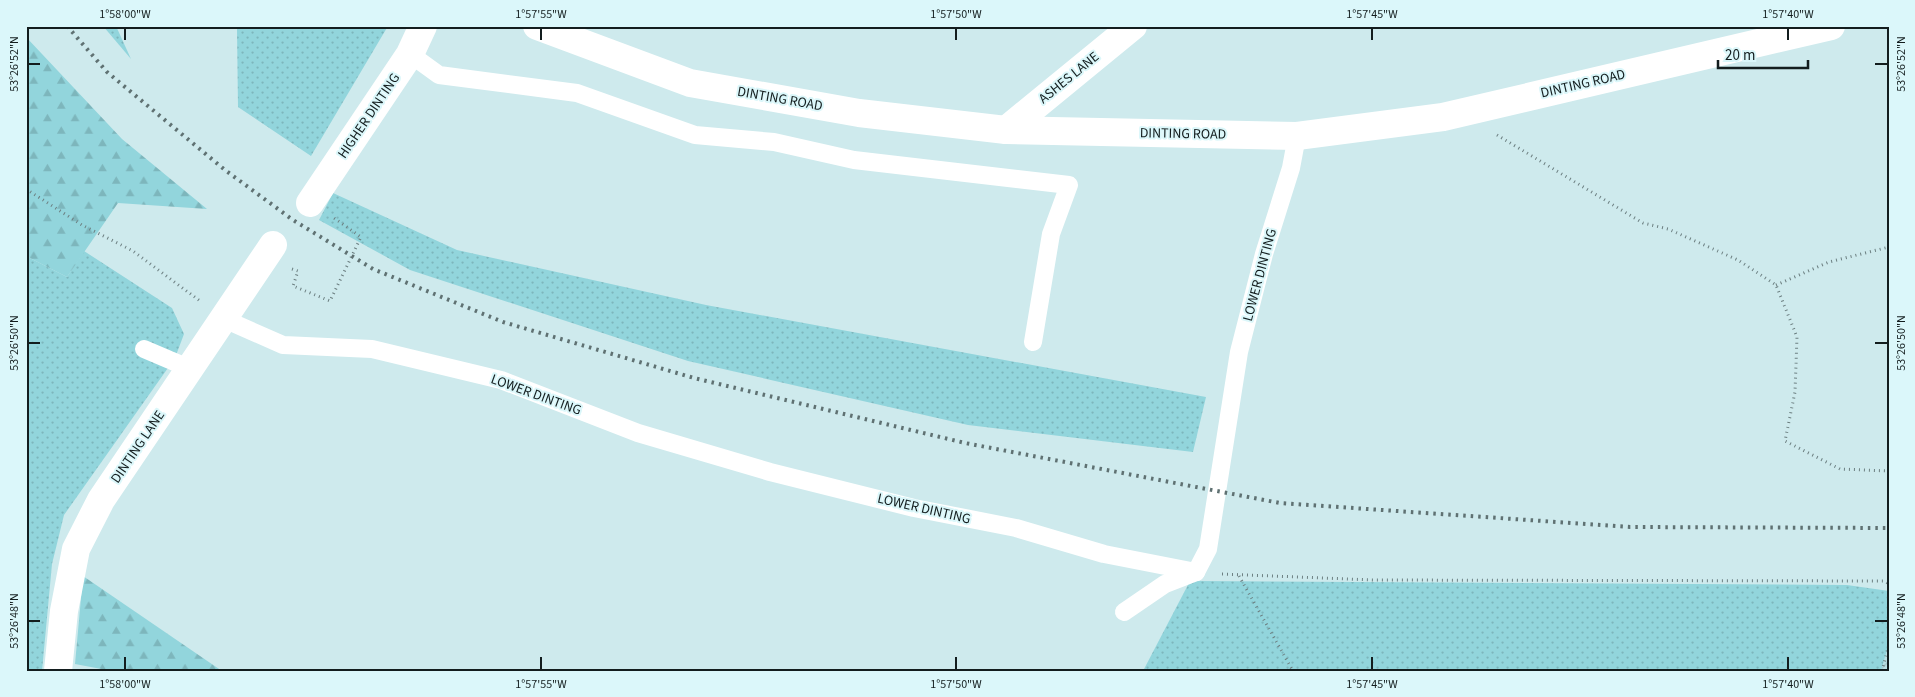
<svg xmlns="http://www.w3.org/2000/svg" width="1915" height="697" font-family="'Source Sans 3',sans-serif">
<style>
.industrial{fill:url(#industrial-furrows)}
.grass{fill:url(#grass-dots)}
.forest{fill:url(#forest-firs)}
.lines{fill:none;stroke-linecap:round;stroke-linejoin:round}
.path{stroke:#6c7f81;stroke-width:3;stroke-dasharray:1 4;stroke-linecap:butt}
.service{stroke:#fff;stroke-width:18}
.minor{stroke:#fff;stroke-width:28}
.tertiary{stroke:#fff;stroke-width:28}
.rail{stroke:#5f7172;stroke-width:4;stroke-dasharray:2.5 5;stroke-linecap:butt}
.ticks{fill:none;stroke:#131d1e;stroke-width:2}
.labels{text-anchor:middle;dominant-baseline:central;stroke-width:4;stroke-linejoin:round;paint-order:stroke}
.street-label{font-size:14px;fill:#131d1e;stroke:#dbf7fa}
.neatline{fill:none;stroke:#131d1e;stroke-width:2}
.ticks-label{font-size:12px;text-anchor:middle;fill:#131d1e}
</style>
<defs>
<pattern id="industrial-furrows" width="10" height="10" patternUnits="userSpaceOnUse" patternTransform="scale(1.25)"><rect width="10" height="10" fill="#bbe1e5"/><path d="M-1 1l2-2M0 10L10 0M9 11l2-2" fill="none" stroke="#a0c1c4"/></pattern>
<pattern id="grass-dots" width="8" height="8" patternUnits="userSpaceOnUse" patternTransform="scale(1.25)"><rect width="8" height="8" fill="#92d5dc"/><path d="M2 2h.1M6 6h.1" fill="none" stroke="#7db6bc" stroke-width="1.8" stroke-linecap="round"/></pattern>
<pattern id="forest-firs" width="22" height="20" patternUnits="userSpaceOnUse" patternTransform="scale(1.25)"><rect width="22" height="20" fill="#92d5dc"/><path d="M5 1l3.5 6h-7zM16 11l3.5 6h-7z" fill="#7db6bc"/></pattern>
</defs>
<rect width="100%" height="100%" fill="#ceeaed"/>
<!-- industrial -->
<path class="industrial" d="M1889 643V671H1881Z"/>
<!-- grass -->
<g class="grass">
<path d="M103 26H116L131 59Z"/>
<path d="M233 26H388L311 156 238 107 237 29Z"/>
<path d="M333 193 457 250 706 305 1206 397 1193 452 968 425 688 361 410 270 319 220Z"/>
<path d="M84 251 172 308 184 334 175 358 64 515 52 564 42 671H26V256L67 277Z"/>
<path d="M1190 581 1847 585 1889 591V643L1881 671H1143Z"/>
</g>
<!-- forest -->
<g class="forest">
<path d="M26 37 122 139 207 209 118 203 67 277 26 256Z"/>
<path d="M83 576 222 671H112L75 664Z"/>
</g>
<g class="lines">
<!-- path -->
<g class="path">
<path d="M1497 135 1643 223 1668 229 1738 260 1776 285 1797 337 1795 392 1785 441 1840 469 1889 471"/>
<path d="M26 189 82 225 133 251 200 301"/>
<path d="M292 269 298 271 293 286 330 301 361 237 334 218"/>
<path d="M1776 285 1829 262 1889 247"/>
<path d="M1222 574 1373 580 1884 581 1889 584"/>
<path d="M1239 576 1293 671"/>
<path d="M1882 671 1889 644"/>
</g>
<!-- service -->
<g class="service">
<path d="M410 54 439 75 577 93 695 135 774 142 854 160 1069 185 1051 234 1033 342"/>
<path d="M224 319 283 345 372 349 501 380 638 433 770 472 914 508 1016 528 1104 554 1196 572"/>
<path d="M144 349 191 369"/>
<path d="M1196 572 1208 549 1239 352 1264 254 1291 168 1297 136"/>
<path d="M1124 612 1165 584 1196 572"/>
</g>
<!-- minor -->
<g class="minor">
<path d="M1006 130 1133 26"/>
<path d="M310 203 410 54 423 26"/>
<path d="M58 671 64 611 76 549 101 500 273 245"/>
</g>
<!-- tertiary -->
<path class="tertiary" d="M537 26 690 83 859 113 1006 130 1297 136 1443 117 1831 26"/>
<!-- rail -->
<path class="rail" d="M67 26 107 72 225 170 293 220 373 269 503 322 694 378 965 443 1280 503 1630 527 1889 528"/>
</g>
<!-- ticks -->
<path class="ticks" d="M125 28V40M541 28V40M956 28V40M1372 28V40M1788 28V40M28 64H40M1875 64H1888M28 343H40M1875 343H1888M28 621H40M1875 621H1888M125 657V670M541 657V670M956 657V670M1372 657V670M1788 657V670"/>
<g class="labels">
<!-- street labels -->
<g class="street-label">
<text transform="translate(1069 78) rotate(-39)">ASHES LANE</text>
<text transform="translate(1583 84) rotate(-13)">DINTING ROAD</text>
<text transform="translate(780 99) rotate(10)">DINTING ROAD</text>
<text transform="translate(369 116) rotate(-56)">HIGHER DINTING</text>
<text transform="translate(1183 134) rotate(1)">DINTING ROAD</text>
<text transform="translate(1260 275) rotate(-75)">LOWER DINTING</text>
<text transform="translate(536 395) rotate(20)">LOWER DINTING</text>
<text transform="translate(138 447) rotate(-56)">DINTING LANE</text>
<text transform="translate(924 509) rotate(13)">LOWER DINTING</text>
</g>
</g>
<!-- border -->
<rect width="1915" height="697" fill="none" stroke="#dbf7fa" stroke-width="55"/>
<!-- scale -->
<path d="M1718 60v8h90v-8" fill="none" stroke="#131d1e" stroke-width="2.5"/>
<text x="1725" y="60" font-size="15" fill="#131d1e" stroke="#dbf7fa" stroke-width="4" paint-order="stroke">20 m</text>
<rect x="28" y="28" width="1860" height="642" class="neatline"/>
<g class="ticks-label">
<text x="125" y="18">1°58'00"W</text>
<text x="541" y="18">1°57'55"W</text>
<text x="956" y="18">1°57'50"W</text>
<text x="1372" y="18">1°57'45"W</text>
<text x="1788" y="18">1°57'40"W</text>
<text transform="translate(14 64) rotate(-90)" y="4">53°26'52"N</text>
<text transform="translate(1901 64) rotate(-90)" y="4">53°26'52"N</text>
<text transform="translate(14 343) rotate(-90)" y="4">53°26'50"N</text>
<text transform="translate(1901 343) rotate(-90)" y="4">53°26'50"N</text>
<text transform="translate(14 621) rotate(-90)" y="4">53°26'48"N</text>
<text transform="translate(1901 621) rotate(-90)" y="4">53°26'48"N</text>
<text x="125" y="688">1°58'00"W</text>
<text x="541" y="688">1°57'55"W</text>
<text x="956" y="688">1°57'50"W</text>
<text x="1372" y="688">1°57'45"W</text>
<text x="1788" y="688">1°57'40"W</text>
</g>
</svg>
